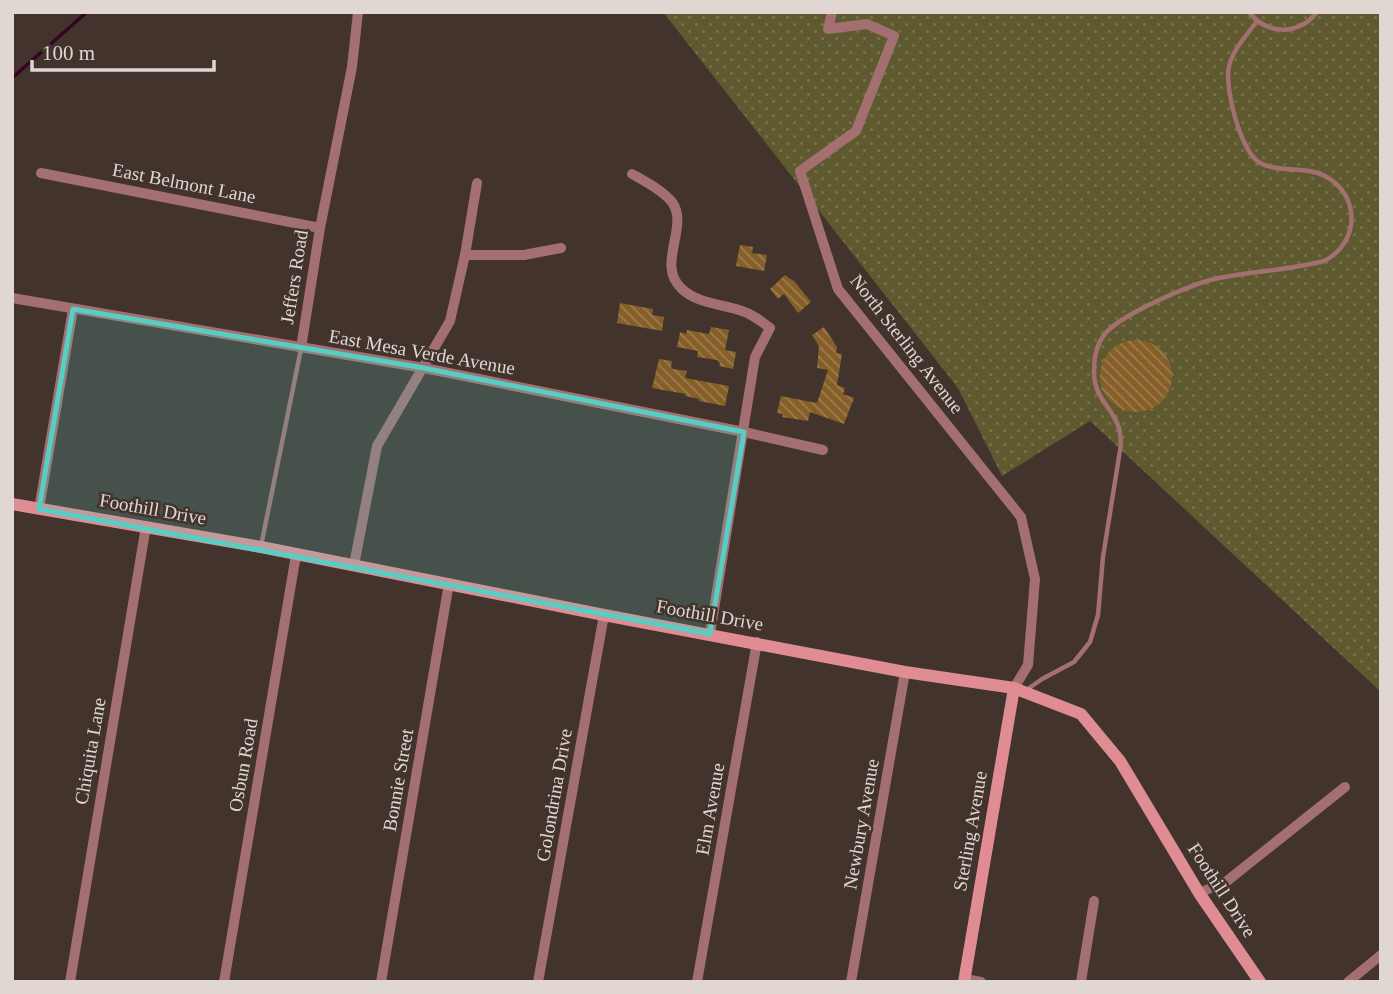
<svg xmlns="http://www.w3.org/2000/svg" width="1393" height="994" font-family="Georgia,serif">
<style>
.grass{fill:url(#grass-dots)}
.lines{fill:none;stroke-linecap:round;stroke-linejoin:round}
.stream{stroke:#350323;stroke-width:3.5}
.building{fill:url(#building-back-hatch)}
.lane{stroke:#a36f71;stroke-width:4.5}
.street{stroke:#a36f71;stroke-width:10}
.secondary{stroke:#df8d92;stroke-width:12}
.marked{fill:#56cec3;fill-opacity:0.2;stroke:#56cec3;stroke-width:5;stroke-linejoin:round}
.labels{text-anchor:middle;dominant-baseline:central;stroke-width:5;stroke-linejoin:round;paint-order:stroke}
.street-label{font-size:19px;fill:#e0d6d2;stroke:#42332c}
</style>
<defs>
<pattern id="grass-dots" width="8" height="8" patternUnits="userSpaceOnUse" patternTransform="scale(1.75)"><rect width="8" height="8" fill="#5f592f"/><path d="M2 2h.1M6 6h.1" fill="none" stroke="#76704c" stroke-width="1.8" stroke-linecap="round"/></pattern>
<pattern id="building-back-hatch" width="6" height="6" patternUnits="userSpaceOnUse" patternTransform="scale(1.75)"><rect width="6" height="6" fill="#865f28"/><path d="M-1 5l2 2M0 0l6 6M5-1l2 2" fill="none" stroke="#9c7d50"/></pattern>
</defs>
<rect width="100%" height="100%" fill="#42332c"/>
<!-- grass -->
<path class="grass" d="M663 12H1381V692L1090 421 1002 476 958 388Z"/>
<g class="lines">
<!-- stream -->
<path class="stream" d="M12 78 87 12"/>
</g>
<!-- building -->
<g class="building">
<path d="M740 245 753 247 752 253 767 255 764 271 736 266Z"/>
<path d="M785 275 795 282 811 302 798 313 784 294 778 299 770 289Z"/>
<path d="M620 303 653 309 652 315 664 317 662 331 617 323Z"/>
<path d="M711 327 729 330 725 350 736 352 733 369 719 366 720 363 717 360 697 357 698 351 677 347 680 332 686 334 687 330 709 334Z"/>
<path d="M824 327 837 347 836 353 842 354 837 385 845 388 843 394 854 398 844 424 810 412 808 421 782 417 783 414 777 413 781 396 817 403 828 370 817 368 819 346 812 335Z"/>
<circle cx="1136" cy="376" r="36"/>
<path d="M659 359 672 361 671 367 673 369 687 371 685 378 729 386 725 406 699 401V399L685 396 686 394 652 388Z"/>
</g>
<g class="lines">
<!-- lane -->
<g class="lane">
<path d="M1249 12C1267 35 1298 36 1317 12"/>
<path d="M261 546 301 349"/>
<path d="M1025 691 1042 679 1074 662 1090 642 1098 615 1103 557 1121 444C1120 439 1121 433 1119 428 1112 406 1093 398 1094 370 1094 358 1097 344 1104 335 1119 315 1193 283 1219 278 1254 271 1290 270 1324 261 1360 243 1361 195 1325 176 1306 166 1281 173 1262 164 1241 155 1224 88 1229 66 1233 49 1247 35 1257 21"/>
</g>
<!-- street -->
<g class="street">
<path d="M832 12 828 29 867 24 894 36 856 131 800 171 838 289 1021 517 1035 579 1028 665 1014 688"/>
<path d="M41 173 320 228"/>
<path d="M632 174C646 182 662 190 672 202 690 227 655 265 682 289 698 304 723 304 742 311 752 314 761 321 770 328L755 357 710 634"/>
<path d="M465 255H524L561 248"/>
<path d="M12 298 424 368 744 432 823 450"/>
<path d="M301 348 320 228 352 67 358 12"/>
<path d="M39 509 73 309"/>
<path d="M354 565 377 446 450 321 465 255 477 183"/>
<path d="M1199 893 1227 881 1345 787"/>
<path d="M965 979 981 982"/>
<path d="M70 982 146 526"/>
<path d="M224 982 296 555"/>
<path d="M381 982 449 583"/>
<path d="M538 982 604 615"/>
<path d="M697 982 757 642"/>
<path d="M851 982 905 672"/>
<path d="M1081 982 1094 901"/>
<path d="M1348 982 1381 955"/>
</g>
<!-- secondary -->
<g class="secondary">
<path d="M12 504 261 547 604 615 905 672 1014 688 1081 714 1120 761 1199 893 1260 982"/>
<path d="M964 982 1014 688"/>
</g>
</g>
<!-- marked area -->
<path class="marked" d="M73 309 424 368 744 432 710 634 39 509Z"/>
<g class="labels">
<!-- street labels -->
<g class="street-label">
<text transform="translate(184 183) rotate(11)">East Belmont Lane</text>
<text transform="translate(294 277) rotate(-81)">Jeffers Road</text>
<text transform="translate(907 344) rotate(52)">North Sterling Avenue</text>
<text transform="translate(422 352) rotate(10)">East Mesa Verde Avenue</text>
<text transform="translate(153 509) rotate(10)">Foothill Drive</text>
<text transform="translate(710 615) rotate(10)">Foothill Drive</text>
<text transform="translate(90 751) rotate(-80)">Chiquita Lane</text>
<text transform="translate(243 765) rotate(-80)">Osbun Road</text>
<text transform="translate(398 780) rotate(-80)">Bonnie Street</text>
<text transform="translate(554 795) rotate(-80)">Golondrina Drive</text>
<text transform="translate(710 809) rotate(-80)">Elm Avenue</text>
<text transform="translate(861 824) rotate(-80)">Newbury Avenue</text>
<text transform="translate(970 831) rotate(-80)">Sterling Avenue</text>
<text transform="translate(1222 890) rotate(57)">Foothill Drive</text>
</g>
</g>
<!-- border -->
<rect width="1393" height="994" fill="none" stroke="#e0d6d2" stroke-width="28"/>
<!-- scale -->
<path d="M32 60v10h182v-10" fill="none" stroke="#e0d6d2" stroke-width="3.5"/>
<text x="42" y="60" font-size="21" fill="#e0d6d2" stroke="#42332c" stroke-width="5" paint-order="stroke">100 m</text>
</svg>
